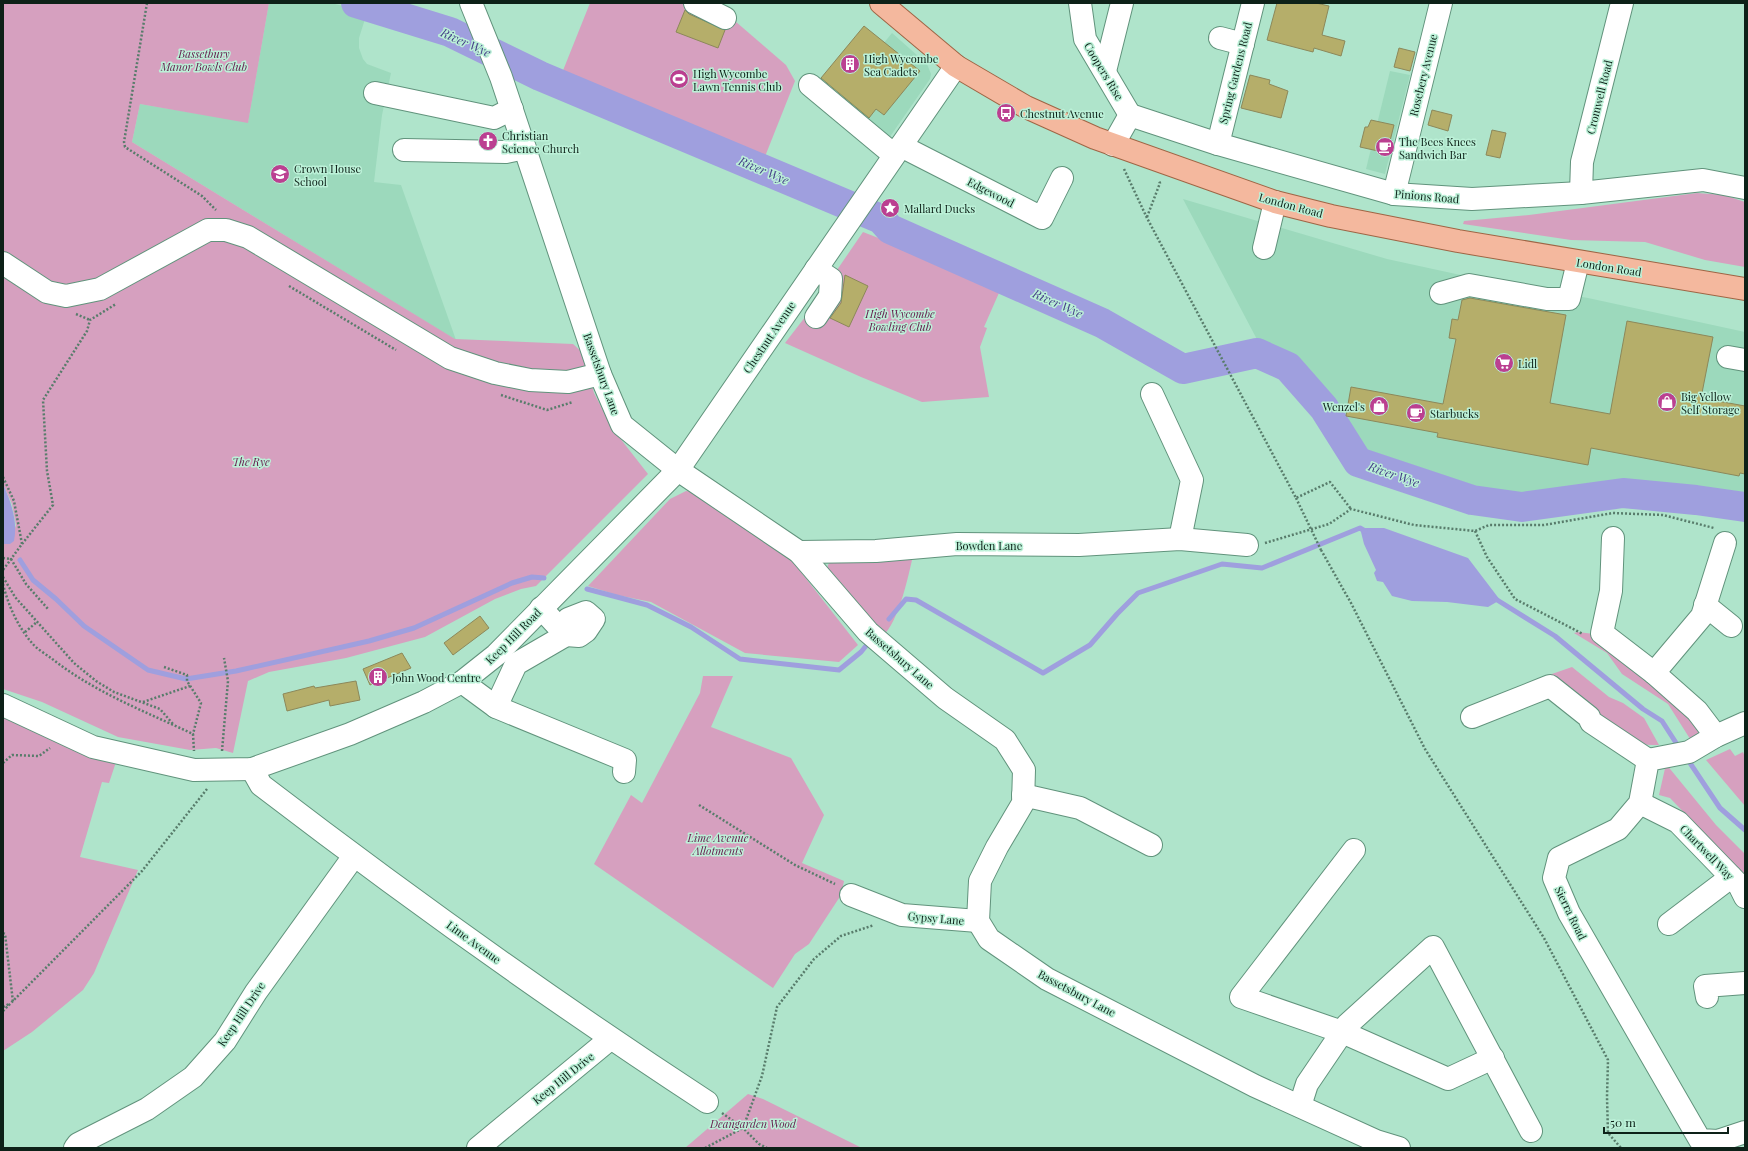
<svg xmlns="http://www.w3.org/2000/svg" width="1748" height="1151" font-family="'Playfair Display',serif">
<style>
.built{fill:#9cd9bc}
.green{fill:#d6a0bf}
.water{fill:#9f9fde}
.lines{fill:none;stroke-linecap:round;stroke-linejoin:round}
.stream{stroke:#9f9fde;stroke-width:5}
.river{stroke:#9f9fde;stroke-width:30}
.building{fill:#b5ae6a;stroke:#8c885a}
.minor-casing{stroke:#61937c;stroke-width:24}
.major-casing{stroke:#9f6545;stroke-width:24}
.path{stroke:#587c6b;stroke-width:2.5;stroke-dasharray:2 2;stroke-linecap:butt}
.minor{stroke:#fff;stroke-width:22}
.major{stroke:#f4b89e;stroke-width:22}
.path-bridge{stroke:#587c6b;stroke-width:2.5;stroke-dasharray:2 2;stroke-linecap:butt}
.labels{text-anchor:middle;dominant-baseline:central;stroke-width:3;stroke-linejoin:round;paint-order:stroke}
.park-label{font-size:11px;font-style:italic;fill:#651a4c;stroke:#bcf1d8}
.poi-label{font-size:11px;fill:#0d2118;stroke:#bcf1d8;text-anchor:start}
.street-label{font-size:11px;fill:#0d2118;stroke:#bcf1d8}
.water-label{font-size:12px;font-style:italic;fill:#433d87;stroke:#bcf1d8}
</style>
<rect width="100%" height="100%" fill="#afe4cb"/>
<!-- built -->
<g class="built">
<path d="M269 3H331L347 7 361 15 365 19 359 38V48L363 59 367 64 391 73 382 115 374 182 401 185 456 340 132 142 140 104 248 122Z"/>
<path d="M892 33 927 64 931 74 930 79 887 141 836 102Z"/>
<path d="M1390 71 1410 75 1385 174 1366 169Z"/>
<path d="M1183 199 1387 259 1479 279 1588 298 1745 332V508L1688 493 1636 490 1534 502H1498L1471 497 1432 484 1402 473 1388 463 1370 458 1358 448 1325 393 1296 358 1278 349 1261 347Z"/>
</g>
<!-- green -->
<g class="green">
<path d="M3 3H269L248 123 140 104 132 142 455 339 573 344 583 353 594 393 612 428 648 474 536 586 521 589 495 599 425 637 346 658 269 672 248 681 233 753 216 748 190 750 118 737 42 702 3 689V544H10L16 525 12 504 3 484Z"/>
<path d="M590 3H714L786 65 795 81 764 159 560 78Z"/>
<path d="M1697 193 1724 195 1745 202V267L1705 260 1645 242 1571 240 1463 224 1464 221 1529 215Z"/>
<path d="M863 232 1002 286 984 327 987 328 980 347 989 397 922 402 861 377 785 343 809 312 837 284V270Z"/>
<path d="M686 491 695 492 790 558 858 645 839 662 745 653 651 602 617 595 588 586 670 499Z"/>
<path d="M914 552C908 576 900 620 882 637L826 574 828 565 833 557Z"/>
<path d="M1578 632 1602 635 1637 663 1702 733 1692 742 1668 704 1622 674 1607 653 1574 633Z"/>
<path d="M1572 667 1609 697 1623 703 1644 718 1659 745C1651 745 1643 745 1635 742 1607 729 1573 695 1549 675Z"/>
<path d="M703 676H733L711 727 791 758 824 815 802 863 844 881 841 895 809 944 795 954 773 988 594 864 631 795 642 803 700 693Z"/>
<path d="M3 714 118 756 109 783 102 782 80 857 138 870 94 973 83 990 32 1032 3 1051Z"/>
<path d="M1730 749 1735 756 1743 752 1745 757V806L1706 760Z"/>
<path d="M1666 764 1716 825 1745 854V882L1726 856 1700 829 1670 798 1659 795Z"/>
<path d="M748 1094 763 1099 862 1148H685Z"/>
</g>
<!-- water -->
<g class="water">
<path d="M3 484C11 502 18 521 14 541L10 544H3Z"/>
<path d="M1360 528H1384L1468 558 1500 600 1488 607 1447 602 1412 601 1392 596 1383 582 1377 581 1374 573 1376 570 1364 544Z"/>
</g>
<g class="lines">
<!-- stream -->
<g class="stream">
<path d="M20 560 33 580 56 599 84 626 148 670 186 679 236 671 369 641 414 628 512 583 532 577 544 578"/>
<path d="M587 589 647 605 691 627 740 659 839 670 861 652 870 641"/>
<path d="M1494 598 1555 636 1643 709 1662 721 1680 749"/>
<path d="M889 619 906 599 916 600 1043 673 1090 645 1117 614 1138 593 1222 564 1262 568 1360 528 1365 531"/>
<path d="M1686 757 1720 808 1745 830"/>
</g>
<!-- river -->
<path class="river" d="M356 3 450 32 540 76 881 219 890 229 1102 323 1183 369 1257 353 1288 367 1324 408 1358 462 1472 500 1522 507 1623 493 1696 500 1745 507"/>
</g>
<!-- building -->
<g class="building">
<path d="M1277 3H1316L1329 6 1322 35 1345 41 1341 56 1314 48 1313 52 1267 40Z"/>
<path d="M685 10 689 14 725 30 718 48 676 32Z"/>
<path d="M864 26 920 71 884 115 876 109 869 118 821 78Z"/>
<path d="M1399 48 1415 52 1410 71 1394 67Z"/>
<path d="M1250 75 1270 80 1269 84 1288 91 1281 118 1241 108Z"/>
<path d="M1432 110 1452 115 1448 131 1428 125Z"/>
<path d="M1371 120 1394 125 1387 153 1360 147 1365 127H1368Z"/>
<path d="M1492 130 1506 133 1500 158 1486 155Z"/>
<path d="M845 275 868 286 849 327 830 318 841 303Z"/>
<path d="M1470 298 1566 315 1550 403 1610 414 1627 321 1713 337 1701 398 1745 406V474L1740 473 1739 476 1591 448 1588 465 1437 437 1438 433 1346 416 1351 387 1443 404 1456 339 1449 338 1452 319 1458 320 1462 300Z"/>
<path d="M480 616 489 628 453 655 444 643Z"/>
<path d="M402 653 411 668 370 685 363 669Z"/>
<path d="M356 681 360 700 330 706 329 700 287 711 283 694 314 686 315 688Z"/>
</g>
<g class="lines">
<defs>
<g id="minor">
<path d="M471 3 501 77 600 374 622 425 678 470 799 552 868 632 945 698 1005 740 1024 770 1023 803 997 847 980 881 978 921 989 939 1047 979 1255 1086 1376 1141 1399 1148"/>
<path d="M695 3 725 18"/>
<path d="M1080 3 1085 39 1130 115"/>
<path d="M1220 38 1243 44"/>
<path d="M1105 71 1122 3"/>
<path d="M810 85 894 155"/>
<path d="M375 93 494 118 512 109"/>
<path d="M1130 115 1218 144 1394 194 1472 199 1581 193 1703 180 1745 188"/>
<path d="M1218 144 1253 3"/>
<path d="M1113 145 1130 115"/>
<path d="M901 146 1042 218 1062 178"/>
<path d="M404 150 506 152 525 148"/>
<path d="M1581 193 1582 162 1622 3"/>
<path d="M1394 194 1441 3"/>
<path d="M1264 248 1275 202"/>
<path d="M3 263 47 292 66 296 100 289 208 230H226L248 237 450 358 495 373 530 380 568 382 600 374"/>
<path d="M1441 293 1469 285 1547 299H1569L1578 262"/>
<path d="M816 317 830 296 831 279 816 269"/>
<path d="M1728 357 1745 360"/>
<path d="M1152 394 1192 480 1180 539"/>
<path d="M1613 538 1611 591 1602 633 1654 673"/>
<path d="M799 552 876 551 957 544 1079 545 1180 539 1247 545"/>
<path d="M1705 605 1731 626"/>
<path d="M541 608 566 635 516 664 496 707 625 760 624 772"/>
<path d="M560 629 568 619 586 612 594 619 586 631 579 636 566 635"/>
<path d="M462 682 496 707"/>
<path d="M3 705 93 747 194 770 252 769 350 734 424 702 462 682 496 655 678 470 956 66"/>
<path d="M1472 717 1550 686 1589 717 1591 722 1648 760"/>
<path d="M1745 723 1716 736 1689 752 1648 760 1640 803 1618 829 1559 858 1554 878 1569 913 1700 1140 1718 1141 1745 1132"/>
<path d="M1716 736 1697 711 1654 673 1702 616 1725 543"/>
<path d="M252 769 261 785C406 896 554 1002 707 1102"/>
<path d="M1023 795 1080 808 1151 845"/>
<path d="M1640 803 1678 822 1739 885 1745 897"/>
<path d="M1354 850 1241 997 1342 1032 1448 1079 1493 1058"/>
<path d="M851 895 902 915 978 921"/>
<path d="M1669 924 1731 877"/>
<path d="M1707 997 1705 986 1745 983"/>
<path d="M1300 1106 1307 1084 1347 1025 1433 947 1531 1131"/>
<path d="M75 1148 78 1144 147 1109 193 1077 225 1041 256 992 354 856"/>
<path d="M478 1148 610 1039"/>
</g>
<path id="major" d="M881 3 956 66 1026 107 1095 138 1275 202 1331 216 1458 241 1745 289"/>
</defs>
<!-- minor casing -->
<use href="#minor" class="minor-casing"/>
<!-- major casing -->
<use href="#major" class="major-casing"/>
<!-- path -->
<g class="path">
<path d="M147 3 124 142 125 147 202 196 216 210"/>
<path d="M1124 169 1147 218 1296 498 1330 482 1351 509"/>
<path d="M1147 217 1160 183 1159 181"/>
<path d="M289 286 396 350"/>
<path d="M76 314 90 320"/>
<path d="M501 395 547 410 573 402"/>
<path d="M3 477 14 501 22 544 3 570"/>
<path d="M1475 531 1487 557 1515 599 1583 634"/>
<path d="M1265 543 1329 524 1351 509 1414 525 1475 531 1489 525H1544L1613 513 1663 515 1714 528"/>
<path d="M22 544 53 505 47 471 43 400 87 331 90 320 116 304"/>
<path d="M1321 550 1351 603 1425 749 1544 938 1608 1060 1607 1097 1608 1133 1621 1148"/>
<path d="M3 558 11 559 26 584 48 609"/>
<path d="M3 577 15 597 74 663 96 681 114 692 160 709 173 724"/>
<path d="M3 584C8 605 18 627 32 643 37 649 45 654 51 658 94 692 144 711 193 734L194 751"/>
<path d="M25 632 37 622"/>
<path d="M164 667 187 675V681L201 703 193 734"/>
<path d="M143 702 190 686"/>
<path d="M222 751 228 681 224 658"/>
<path d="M3 763 12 755 39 756 50 748"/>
<path d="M699 805 795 865 835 884"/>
<path d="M3 933 5 934 13 1002"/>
<path d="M3 1007 9 1004"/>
<path d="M3 1011 142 871 207 789"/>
<path d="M722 1113 743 1128 759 1144 767 1148"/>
<path d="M705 1148 743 1128 762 1076 777 1007 814 959 841 936 874 925"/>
</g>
<!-- minor -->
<use href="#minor" class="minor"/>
<!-- major -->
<use href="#major" class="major"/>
<!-- path-bridge -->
<path class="path-bridge" d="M1296 498 1321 550"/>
</g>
<!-- icons -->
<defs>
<symbol id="building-disc" viewBox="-11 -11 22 22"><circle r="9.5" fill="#bb4091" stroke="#bcf1d8"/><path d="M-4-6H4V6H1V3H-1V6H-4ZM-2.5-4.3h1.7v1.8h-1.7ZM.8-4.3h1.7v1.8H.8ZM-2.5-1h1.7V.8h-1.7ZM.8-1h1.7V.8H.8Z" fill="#fff"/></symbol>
<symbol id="stadium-disc" viewBox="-11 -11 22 22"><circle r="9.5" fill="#bb4091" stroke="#bcf1d8"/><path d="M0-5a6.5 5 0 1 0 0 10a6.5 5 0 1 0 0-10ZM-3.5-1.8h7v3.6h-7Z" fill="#fff"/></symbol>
<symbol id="bus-disc" viewBox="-11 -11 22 22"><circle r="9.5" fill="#bb4091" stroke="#bcf1d8"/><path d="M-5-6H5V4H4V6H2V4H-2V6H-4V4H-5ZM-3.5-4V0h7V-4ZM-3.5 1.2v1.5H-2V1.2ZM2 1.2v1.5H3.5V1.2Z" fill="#fff"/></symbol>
<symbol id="church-disc" viewBox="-11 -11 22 22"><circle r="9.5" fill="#bb4091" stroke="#bcf1d8"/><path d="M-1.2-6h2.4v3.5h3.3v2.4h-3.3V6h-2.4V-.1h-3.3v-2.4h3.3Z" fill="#fff"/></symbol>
<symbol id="cafe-disc" viewBox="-11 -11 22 22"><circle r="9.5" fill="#bb4091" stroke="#bcf1d8"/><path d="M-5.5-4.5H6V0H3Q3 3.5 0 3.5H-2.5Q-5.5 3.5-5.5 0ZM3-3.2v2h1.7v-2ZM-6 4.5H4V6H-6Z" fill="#fff"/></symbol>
<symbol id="school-disc" viewBox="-11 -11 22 22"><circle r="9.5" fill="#bb4091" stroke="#bcf1d8"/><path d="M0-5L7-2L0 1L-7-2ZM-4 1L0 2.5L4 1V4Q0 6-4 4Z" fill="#fff"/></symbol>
<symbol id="sight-disc" viewBox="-11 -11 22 22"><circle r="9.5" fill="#bb4091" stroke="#bcf1d8"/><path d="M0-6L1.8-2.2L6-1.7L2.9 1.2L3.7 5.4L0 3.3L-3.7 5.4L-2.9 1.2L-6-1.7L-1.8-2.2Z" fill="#fff"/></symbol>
<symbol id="supermarket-disc" viewBox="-11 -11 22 22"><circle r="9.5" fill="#bb4091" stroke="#bcf1d8"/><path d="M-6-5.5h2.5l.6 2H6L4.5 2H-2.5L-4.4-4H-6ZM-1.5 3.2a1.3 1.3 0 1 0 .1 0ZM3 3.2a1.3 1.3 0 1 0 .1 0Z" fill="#fff"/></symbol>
<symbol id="shop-disc" viewBox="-11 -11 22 22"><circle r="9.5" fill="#bb4091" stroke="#bcf1d8"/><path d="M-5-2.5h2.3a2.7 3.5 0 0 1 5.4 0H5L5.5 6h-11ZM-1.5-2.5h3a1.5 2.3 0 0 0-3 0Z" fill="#fff"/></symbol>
</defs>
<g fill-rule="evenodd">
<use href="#building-disc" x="839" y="53" width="22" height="22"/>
<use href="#stadium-disc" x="668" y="68" width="22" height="22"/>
<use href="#bus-disc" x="995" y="102" width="22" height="22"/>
<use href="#church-disc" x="477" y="130" width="22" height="22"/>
<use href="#cafe-disc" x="1374" y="136" width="22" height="22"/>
<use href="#school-disc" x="269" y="163" width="22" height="22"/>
<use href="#sight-disc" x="879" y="197" width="22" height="22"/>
<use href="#supermarket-disc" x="1493" y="352" width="22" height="22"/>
<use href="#shop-disc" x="1656" y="391" width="22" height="22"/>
<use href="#shop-disc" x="1368" y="395" width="22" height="22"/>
<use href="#cafe-disc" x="1405" y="402" width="22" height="22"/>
<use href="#building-disc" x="367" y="666" width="22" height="22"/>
</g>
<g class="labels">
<!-- park labels -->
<g class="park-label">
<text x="204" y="53">Bassetbury<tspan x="204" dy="13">Manor Bowls Club</tspan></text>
<text x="900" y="313">High Wycombe<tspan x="900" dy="13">Bowling Club</tspan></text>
<text x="251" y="461">The Rye</text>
<text x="718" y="837">Lime Avenue<tspan x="718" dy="13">Allotments</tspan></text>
<text x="753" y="1123">Deangarden Wood</text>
</g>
<!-- poi labels -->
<g class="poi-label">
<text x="864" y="58">High Wycombe<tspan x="864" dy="13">Sea Cadets</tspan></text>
<text x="693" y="73">High Wycombe<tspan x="693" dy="13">Lawn Tennis Club</tspan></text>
<text x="1020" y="113">Chestnut Avenue</text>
<text x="502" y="135">Christian<tspan x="502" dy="13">Science Church</tspan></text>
<text x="1399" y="141">The Bees Knees<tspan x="1399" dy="13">Sandwich Bar</tspan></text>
<text x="294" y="168">Crown House<tspan x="294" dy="13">School</tspan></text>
<text x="904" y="208">Mallard Ducks</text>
<text x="1518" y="363">Lidl</text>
<text x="1681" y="396">Big Yellow<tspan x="1681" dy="13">Self Storage</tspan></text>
<text x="1365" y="406" text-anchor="end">Wenzel's</text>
<text x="1430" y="413">Starbucks</text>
<text x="392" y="677">John Wood Centre</text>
</g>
<!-- street labels -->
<g class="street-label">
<text transform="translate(1104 71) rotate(59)">Coopers Rise</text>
<text transform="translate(1235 73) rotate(-76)">Spring Gardens Road</text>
<text transform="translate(1423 75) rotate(-76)">Rosebery Avenue</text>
<text transform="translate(1599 97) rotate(-76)">Cromwell Road</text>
<text transform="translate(991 192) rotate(27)">Edgewood</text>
<text transform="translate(1427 196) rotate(5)">Pinions Road</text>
<text transform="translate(1291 205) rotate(15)">London Road</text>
<text transform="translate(1609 267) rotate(9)">London Road</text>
<text transform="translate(769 337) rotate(-56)">Chestnut Avenue</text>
<text transform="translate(602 374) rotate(70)">Bassetsbury Lane</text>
<text x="989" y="545">Bowden Lane</text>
<text transform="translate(513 636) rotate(-45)">Keep Hill Road</text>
<text transform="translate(900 658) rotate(41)">Bassetsbury Lane</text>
<text transform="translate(1707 852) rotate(46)">Chartwell Way</text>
<text transform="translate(1571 913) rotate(64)">Sierra Road</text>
<text transform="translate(936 918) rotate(5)">Gypsy Lane</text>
<text transform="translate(474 942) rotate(36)">Lime Avenue</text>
<text transform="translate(1077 993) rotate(28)">Bassetsbury Lane</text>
<text transform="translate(241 1014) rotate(-56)">Keep Hill Drive</text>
<text transform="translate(563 1078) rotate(-39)">Keep Hill Drive</text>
</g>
<!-- water labels -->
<g class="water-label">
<text transform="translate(466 42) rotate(24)">River Wye</text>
<text transform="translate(764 170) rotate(23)">River Wye</text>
<text transform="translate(1058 303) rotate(24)">River Wye</text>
<text transform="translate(1394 474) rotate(19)">River Wye</text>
</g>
</g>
<!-- border -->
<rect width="1748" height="1151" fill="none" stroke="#0d2118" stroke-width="8"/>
<!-- scale -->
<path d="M1604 1127v6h124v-6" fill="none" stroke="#0d2118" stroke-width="2"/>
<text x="1610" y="1127" font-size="12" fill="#0d2118" stroke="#bcf1d8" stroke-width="3" paint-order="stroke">50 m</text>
</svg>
